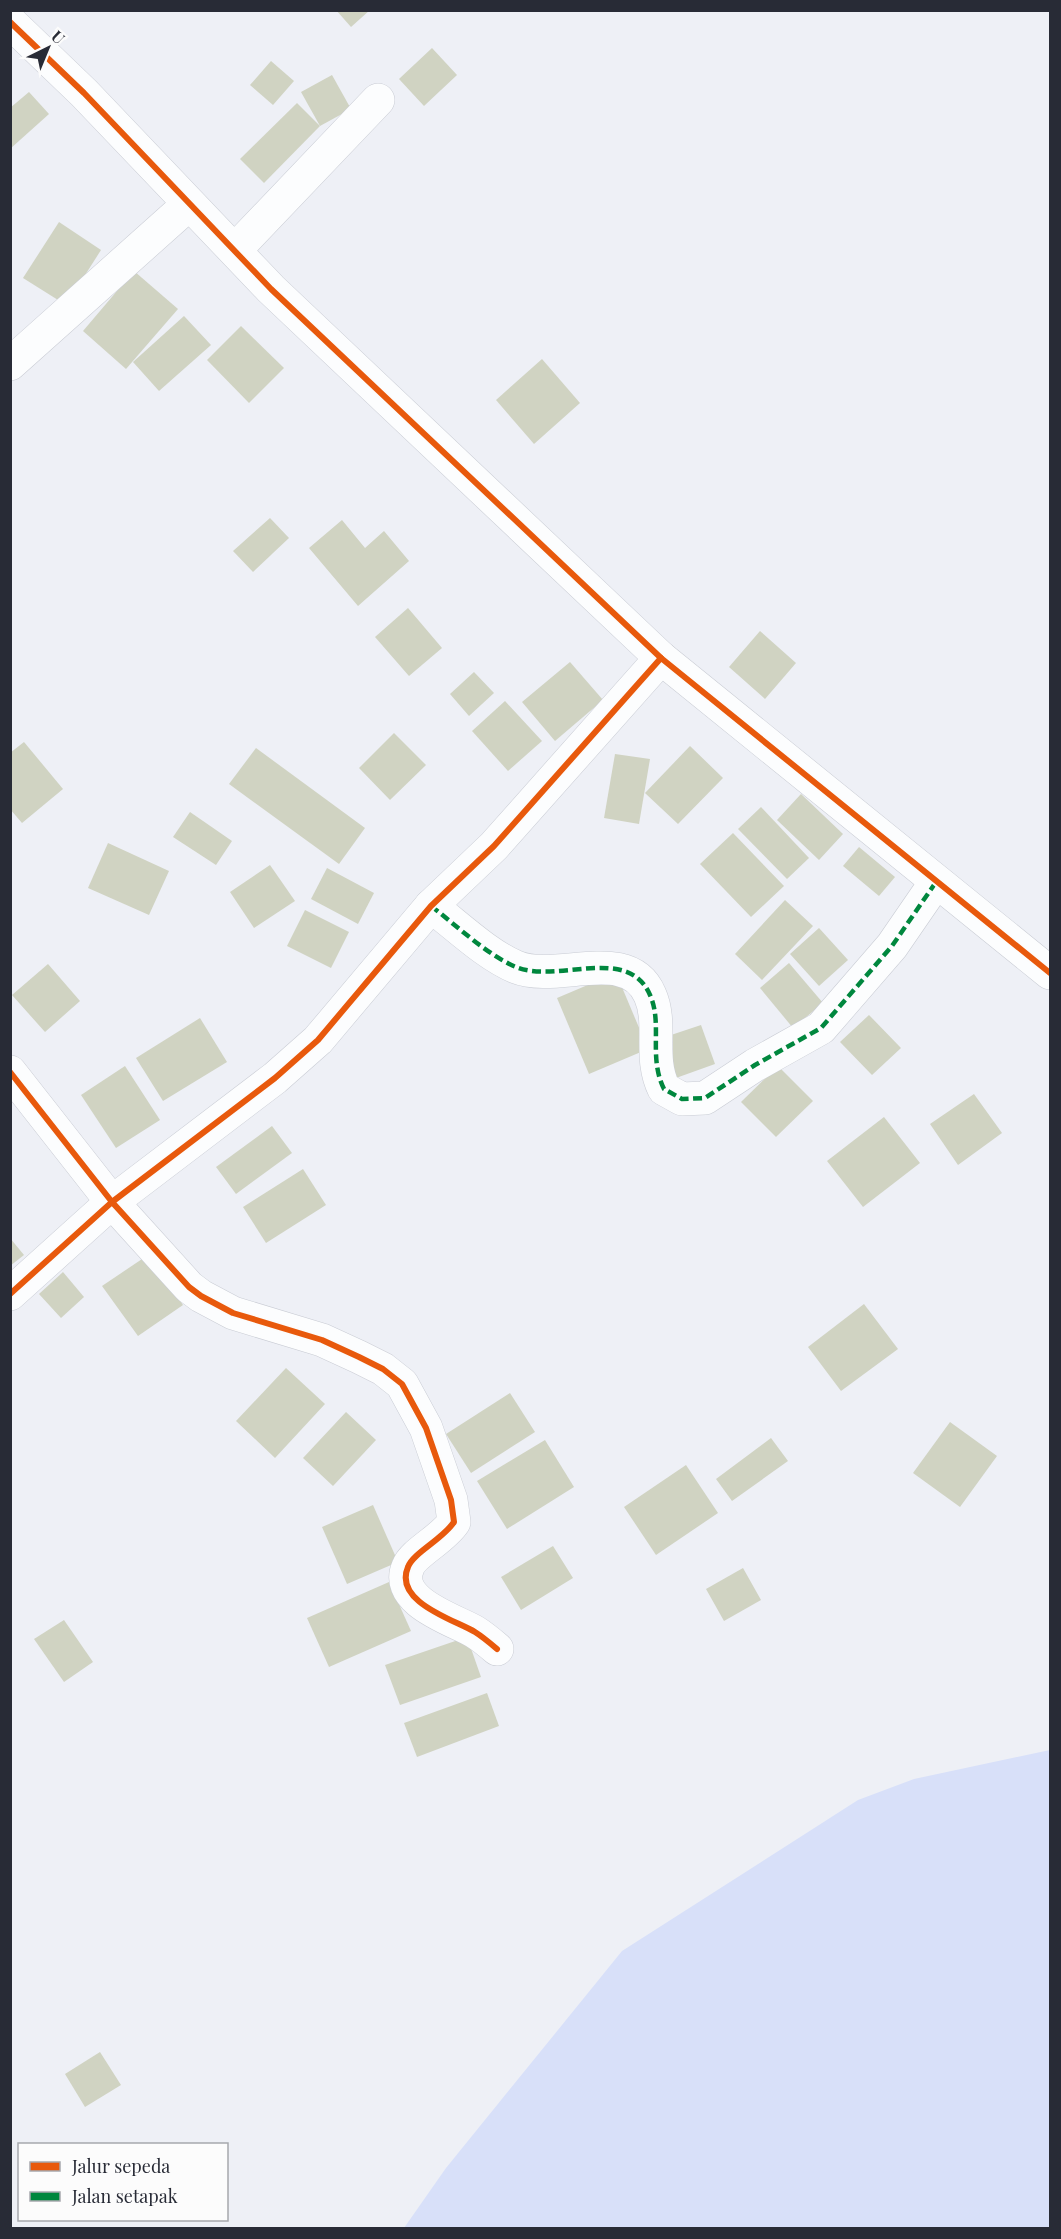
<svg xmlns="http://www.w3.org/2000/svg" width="1061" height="2239" font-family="'Playfair Display',serif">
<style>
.green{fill:#d8e0f9}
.building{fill:#d0d3c2}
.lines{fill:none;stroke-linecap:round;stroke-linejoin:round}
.street-casing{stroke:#c9ccd4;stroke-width:34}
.street{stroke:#fcfdfe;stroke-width:33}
.quiet{stroke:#00873e;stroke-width:4.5;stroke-dasharray:9 4.5;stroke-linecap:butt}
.cycleway-casing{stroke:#fcfcfc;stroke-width:10}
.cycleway{stroke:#e8590c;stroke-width:6}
</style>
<rect width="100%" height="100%" fill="#eef0f6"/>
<!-- green -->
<path class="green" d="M1050 1750V2228H404L446 2168 622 1951 858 1800 914 1779Z"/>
<!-- building -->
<g class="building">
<path d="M336 10H370L351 27Z"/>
<path d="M432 48 457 75 424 106 399 79Z"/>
<path d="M271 61 294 81 273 105 250 85Z"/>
<path d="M332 75 351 109 320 126 301 92Z"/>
<path d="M29 92 49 114 10 149V108Z"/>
<path d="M297 103 320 126 264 183 240 159Z"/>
<path d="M59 222 101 250 66 305 23 278Z"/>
<path d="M134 271 178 309 126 369 83 331Z"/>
<path d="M184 316 211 345 159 391 133 362Z"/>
<path d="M241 326 284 368 249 403 207 360Z"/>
<path d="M542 359 580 403 534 444 496 400Z"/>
<path d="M270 518 289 538 253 572 233 551Z"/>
<path d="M342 520 365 548 384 531 409 561 358 606 309 548Z"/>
<path d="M408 608 442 648 409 676 375 637Z"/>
<path d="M760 631 796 663 765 699 729 667Z"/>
<path d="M570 662 603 700 555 741 522 702Z"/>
<path d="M474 672 494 693 469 716 450 694Z"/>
<path d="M505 701 542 741 508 771 472 731Z"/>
<path d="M394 733 426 765 390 800 359 768Z"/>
<path d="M24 742 63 789 22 823 10 809V753Z"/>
<path d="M690 746 723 778 678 824 645 793Z"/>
<path d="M256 748 365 828 339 864 229 784Z"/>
<path d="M615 754 650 759 639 824 604 818Z"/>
<path d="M801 794 843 834 819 860 777 820Z"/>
<path d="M761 807 809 858 787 879 738 829Z"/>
<path d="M190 812 232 841 216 865 173 837Z"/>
<path d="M733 833 784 886 751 917 700 864Z"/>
<path d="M108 843 169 871 149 915 88 888Z"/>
<path d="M859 847 895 877 879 896 843 866Z"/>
<path d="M270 865 295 901 254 928 230 892Z"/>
<path d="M327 868 374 893 358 924 311 899Z"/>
<path d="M785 900 813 926 762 980 735 954Z"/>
<path d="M305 910 349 932 331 968 287 946Z"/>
<path d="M819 928 848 960 819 986 790 954Z"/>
<path d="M789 963 823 1003 793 1028 760 988Z"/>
<path d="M48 964 80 1001 45 1032 12 995Z"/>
<path d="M616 973 648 1049 589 1074 557 998Z"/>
<path d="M869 1015 901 1048 872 1075 840 1042Z"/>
<path d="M200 1018 227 1062 163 1101 136 1058Z"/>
<path d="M701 1025 715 1064 676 1078 662 1038Z"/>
<path d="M125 1066 160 1120 116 1148 81 1095Z"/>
<path d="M778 1066 813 1101 776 1137 741 1102Z"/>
<path d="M974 1094 1002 1133 958 1165 930 1124Z"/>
<path d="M884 1117 920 1163 863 1207 827 1161Z"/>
<path d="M272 1126 292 1153 236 1194 216 1167Z"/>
<path d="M303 1169 326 1205 266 1243 243 1207Z"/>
<path d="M10 1238 24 1255 10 1266Z"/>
<path d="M148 1255 183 1305 138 1336 102 1286Z"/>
<path d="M63 1272 84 1297 61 1318 39 1294Z"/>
<path d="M864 1304 898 1349 841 1391 808 1347Z"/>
<path d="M286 1368 325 1404 275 1458 236 1421Z"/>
<path d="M510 1393 535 1432 471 1473 446 1434Z"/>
<path d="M346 1412 376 1440 333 1486 303 1458Z"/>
<path d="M950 1422 997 1456 960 1507 913 1473Z"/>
<path d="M771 1438 788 1461 732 1501 716 1479Z"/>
<path d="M545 1440 574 1487 507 1529 477 1481Z"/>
<path d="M686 1465 718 1513 656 1555 624 1507Z"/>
<path d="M373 1505 398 1562 347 1584 322 1527Z"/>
<path d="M553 1546 573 1578 521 1610 501 1577Z"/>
<path d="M743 1568 761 1600 724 1621 706 1589Z"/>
<path d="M389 1582 411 1631 329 1667 307 1618Z"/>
<path d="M64 1620 93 1662 64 1682 34 1639Z"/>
<path d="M467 1637 481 1677 400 1705 385 1665Z"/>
<path d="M487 1693 499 1726 417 1757 404 1723Z"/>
<path d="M100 2052 121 2085 85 2107 65 2074Z"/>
</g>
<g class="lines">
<defs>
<g id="street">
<path d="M10 22 84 93 271 289 661 658 1050 973"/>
<path d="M235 250 378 100"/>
<path d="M10 364 189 204"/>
<path d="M431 906C456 925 487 955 516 967 558 984 628 944 650 995 663 1024 648 1057 664 1089L682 1099 705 1098 755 1065 821 1028 892 946 936 882"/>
<path d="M10 1072 112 1202 189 1287 201 1296 233 1313 322 1340 359 1357 383 1369 402 1384 426 1428 451 1500 454 1522C443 1539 413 1553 408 1567 393 1602 455 1620 475 1632 483 1637 490 1643 497 1649"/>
<path d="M10 1294 112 1202 275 1078 318 1040 431 906 494 846 661 658"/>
</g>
</defs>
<!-- street casing -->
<use href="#street" class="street-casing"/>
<!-- street -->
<use href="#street" class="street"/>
<!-- quiet -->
<path class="quiet" d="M431 906C456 925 487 955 516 967 558 984 628 944 650 995 663 1024 648 1057 664 1089L682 1099 705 1098 755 1065 821 1028 892 946 936 882"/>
<defs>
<g id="cycleway">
<path d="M10 22 84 93 271 289 661 658 1050 973"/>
<path d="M10 1072 112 1202 189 1287 201 1296 233 1313 322 1340 359 1357 383 1369 402 1384 426 1428 451 1500 454 1522C443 1539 413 1553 408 1567 393 1602 455 1620 475 1632 483 1637 490 1643 497 1649"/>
<path d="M10 1294 112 1202 275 1078 318 1040 431 906 494 846 661 658"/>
</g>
</defs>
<!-- cycleway casing -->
<use href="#cycleway" class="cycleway-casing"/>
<!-- cycleway -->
<use href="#cycleway" class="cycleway"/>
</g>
<!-- border -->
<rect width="1061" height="2239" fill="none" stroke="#282b36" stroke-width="24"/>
<!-- legend -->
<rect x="18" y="2143" width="210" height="78" fill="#fcfcfc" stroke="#a7a8ad" stroke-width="1.5"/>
<rect x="30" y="2162" width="30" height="9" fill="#e8590c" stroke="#a7a8ad" stroke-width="1.5"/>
<text x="72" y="2173" font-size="18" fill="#282b36">Jalur sepeda</text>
<rect x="30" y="2192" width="30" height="9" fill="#00873e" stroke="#a7a8ad" stroke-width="1.5"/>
<text x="72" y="2203" font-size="18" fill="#282b36">Jalan setapak</text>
<!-- north arrow -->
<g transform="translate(48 48) rotate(43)" stroke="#fcfcfc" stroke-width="4.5" paint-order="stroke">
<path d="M0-4.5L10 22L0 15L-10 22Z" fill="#282b36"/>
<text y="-9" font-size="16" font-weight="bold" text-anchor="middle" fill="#282b36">U</text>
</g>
</svg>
